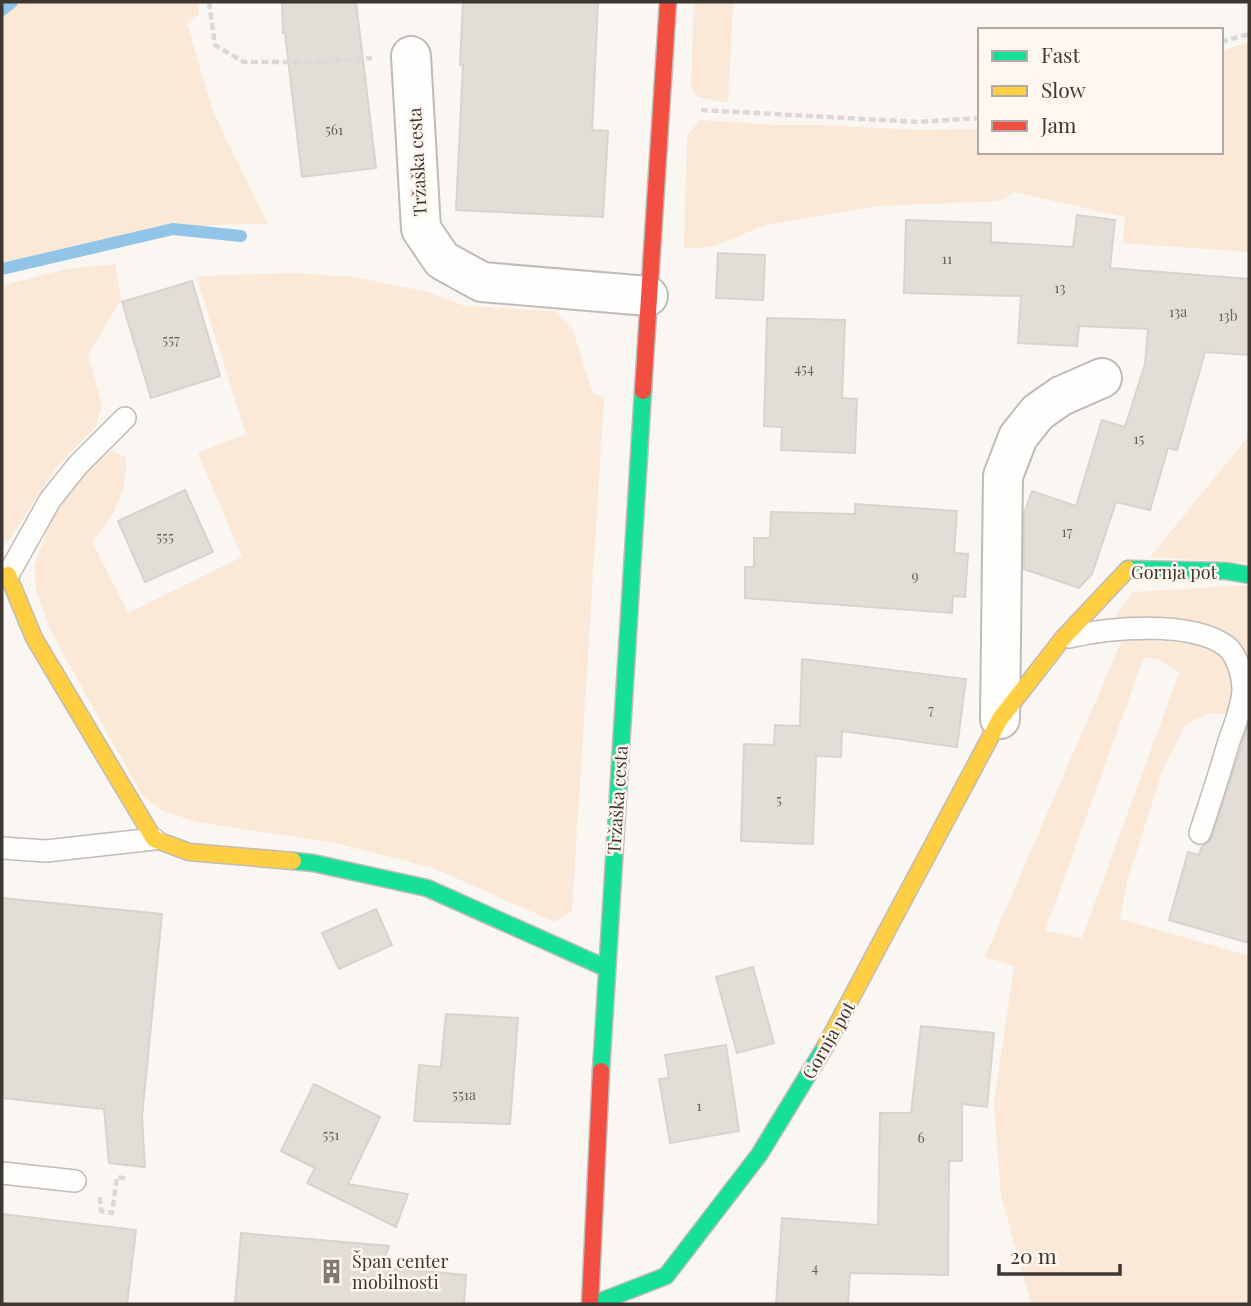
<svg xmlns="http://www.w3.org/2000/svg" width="1251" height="1306" font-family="'Playfair Display',serif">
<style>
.green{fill:#fbe8d6;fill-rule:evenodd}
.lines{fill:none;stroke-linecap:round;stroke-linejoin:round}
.stream{stroke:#91c4e6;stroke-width:12}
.building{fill:#e3ddd8;stroke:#d9d3ce;stroke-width:2}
.lane-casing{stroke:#c0bbb7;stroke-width:24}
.street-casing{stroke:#c0bbb7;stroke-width:42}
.fast-casing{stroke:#c0bbb7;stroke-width:19}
.slow-casing{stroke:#c0bbb7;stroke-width:19}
.jam-casing{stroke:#c0bbb7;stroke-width:19}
.path{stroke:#dbd9d8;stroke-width:4.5;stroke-dasharray:7 3.5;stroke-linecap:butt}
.lane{stroke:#fefefd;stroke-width:21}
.street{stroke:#fefefd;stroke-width:38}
.fast{stroke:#16e098;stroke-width:16}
.slow{stroke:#ffcf43;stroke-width:16}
.jam{stroke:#f24e42;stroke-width:16}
.labels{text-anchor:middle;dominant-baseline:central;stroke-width:5;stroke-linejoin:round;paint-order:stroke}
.number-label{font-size:14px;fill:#69625c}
.street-label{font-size:18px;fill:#3e3630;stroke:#fef6ef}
.poi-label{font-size:18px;fill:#3e3630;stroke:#fef6ef;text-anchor:start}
</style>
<rect width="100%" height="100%" fill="#faf6f2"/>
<!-- green -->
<g class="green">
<path d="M2 2H198L199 14 187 23 213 112 268 224C177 222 90 242 2 263Z"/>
<path d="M694 2H733L728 103 698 97 691 87Z"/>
<path d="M1249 42V252L1123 243 1125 217 1014 192 1000 201 877 206 765 225 711 247 684 249 687 136 700 120 774 125H821L919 130 980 129V152H1221V51Z"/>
<path d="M115 264 121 300 88 355 102 405 96 426 58 465 9 540 2 542V286L66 269Z"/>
<path d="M294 273 354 277 428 292 465 306 554 311 573 330 593 394 604 398 572 911 555 922 433 868 335 843 197 822 161 810 142 795 51 632 37 593 34 567 53 513 82 474 111 451 126 457C128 493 113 516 92 542L128 613 242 557 198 453 246 434 196 276Z"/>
<path d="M1249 436V563L1150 557Z"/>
<path d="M1249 585V667C1245 656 1241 641 1230 634 1203 615 1145 621 1112 621L1133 592Z"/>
<path d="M1123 638 1205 645 1233 661 1236 684 1227 714 1208 713 1186 724 1164 766 1127 881 1120 919 1249 956V1304H1031L1001 1195 994 1103 1014 966 985 957ZM1144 657 1160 660 1179 673 1082 938 1045 931Z"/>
</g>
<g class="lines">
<!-- stream -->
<g class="stream">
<path d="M2 10 12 2"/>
<path d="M2 269 173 229 241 236"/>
</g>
</g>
<!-- building -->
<g class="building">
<path d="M282 2H356L376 168 302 177 285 33H283Z"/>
<path d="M463 2H598L592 130 608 131 603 217 456 210 463 65H460Z"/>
<path d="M1077 215 1115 220 1110 268 1249 279V355L1205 352 1177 450 1168 448 1150 510 1116 502 1092 574 1079 588 1024 569V514L1032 491 1076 506 1102 420 1125 427 1145 364 1148 329 1079 326 1077 346 1018 343 1021 296 904 293 906 220 991 223V242L1073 247Z"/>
<path d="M718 253 765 255 763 300 716 298Z"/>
<path d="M192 281 220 376 151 398 122 302Z"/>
<path d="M767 318 845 320 842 398 857 399 855 453 781 450 782 427 764 426Z"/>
<path d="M185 490 213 552 145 582 118 521Z"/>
<path d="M855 504 957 511 954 553 968 554 965 597 953 596 952 613 745 598V567H754V538H770L771 512 855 514Z"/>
<path d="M802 659 966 679 957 747 842 731 841 757 816 756 813 844 741 841 744 744 774 745 775 725 800 726Z"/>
<path d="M1249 723V943L1169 920 1188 852 1199 855 1202 846 1208 843 1212 837Z"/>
<path d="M2 898 162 914 142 1117 145 1167 109 1163 104 1109 2 1098Z"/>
<path d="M376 909 392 945 339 969 322 933Z"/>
<path d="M753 967 774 1043 737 1053 716 977Z"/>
<path d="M446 1014 518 1018 510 1124 414 1121 419 1065 441 1067Z"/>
<path d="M921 1026 994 1033 987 1107 962 1104V1161H949L948 1275 850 1273 848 1304H776L782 1218 878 1225 880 1113H911Z"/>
<path d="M726 1045 739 1131 670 1143 659 1079 669 1078 665 1055Z"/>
<path d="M314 1084 380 1117 348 1184 408 1194 396 1227 307 1183 315 1168 281 1151Z"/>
<path d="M2 1214 136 1230 127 1304H2Z"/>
<path d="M241 1233 389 1246 381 1267 466 1275 464 1304H235Z"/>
</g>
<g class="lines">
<defs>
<g id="lane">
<path d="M8 575 50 500 78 465 125 418"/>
<path d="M1069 637C1109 628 1191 620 1226 646 1237 654 1243 676 1243 690 1242 707 1235 725 1229 741 1220 772 1210 803 1200 833"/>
<path d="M2 848 46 851 154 839"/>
<path d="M2 1173 75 1181"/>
</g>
<g id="street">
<path d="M411 56 421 229 442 260 482 282 648 296"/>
<path d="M1000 719 1003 476 1018 437 1038 412 1061 396 1102 378"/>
</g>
<g id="fast">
<path d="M1128 569 1226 571 1249 575"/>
<path d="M293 861 313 863 427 888 606 968"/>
<path d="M601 1071 643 391"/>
<path d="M594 1304 666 1276 759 1155 825 1047"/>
</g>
<g id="slow">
<path d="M8 575 34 638 154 839 189 852 293 861"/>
<path d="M825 1047 1000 719 1063 638 1128 569"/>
</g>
<g id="jam">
<path d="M643 391 668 2"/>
<path d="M590 1304 601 1071"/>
</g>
</defs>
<!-- lane casing -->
<use href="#lane" class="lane-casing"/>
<!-- street casing -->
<use href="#street" class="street-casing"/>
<!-- fast casing -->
<use href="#fast" class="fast-casing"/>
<!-- slow casing -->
<use href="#slow" class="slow-casing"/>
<!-- jam casing -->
<use href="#jam" class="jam-casing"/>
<!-- path -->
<g class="path">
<path d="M209 2 215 45 244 62H315L372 58"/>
<path d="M1221 42 1249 34"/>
<path d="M701 110 918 122 980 118"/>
<path d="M100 1197 101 1211 112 1213 117 1177 129 1179"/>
</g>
<!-- lane -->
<use href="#lane" class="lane"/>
<!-- street -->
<use href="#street" class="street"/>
<!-- fast -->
<use href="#fast" class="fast"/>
<!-- slow -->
<use href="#slow" class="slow"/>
<!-- jam -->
<use href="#jam" class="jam"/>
</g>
<!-- icons -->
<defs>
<symbol id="building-bare" viewBox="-9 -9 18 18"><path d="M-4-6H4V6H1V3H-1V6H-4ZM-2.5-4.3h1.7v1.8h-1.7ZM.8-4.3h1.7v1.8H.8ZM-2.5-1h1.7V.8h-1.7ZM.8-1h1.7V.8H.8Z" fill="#807974" stroke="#fef6ef" stroke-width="2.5" paint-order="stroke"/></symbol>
</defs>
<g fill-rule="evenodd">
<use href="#building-bare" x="314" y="1254" width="35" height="35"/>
</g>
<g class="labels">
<!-- number labels -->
<g class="number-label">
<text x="334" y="129">561</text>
<text x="947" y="258">11</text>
<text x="1060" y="287">13</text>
<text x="1178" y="311">13a</text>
<text x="1228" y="315">13b</text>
<text x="171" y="339">557</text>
<text x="804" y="368">454</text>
<text x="1139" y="438">15</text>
<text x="1067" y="531">17</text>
<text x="165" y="536">555</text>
<text x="915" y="575">9</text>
<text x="931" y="709">7</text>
<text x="779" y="799">5</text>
<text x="464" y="1094">551a</text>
<text x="699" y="1105">1</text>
<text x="331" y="1134">551</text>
<text x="921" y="1137">6</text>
<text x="815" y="1267">4</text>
</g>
<!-- street labels -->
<g class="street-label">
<text transform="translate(417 162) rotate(-93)">Tržaška cesta</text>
<text x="1174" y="572">Gornja pot</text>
<text transform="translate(617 800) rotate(-86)">Tržaška cesta</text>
<text transform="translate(828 1040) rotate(-60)">Gornja pot</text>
</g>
<!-- poi labels -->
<g class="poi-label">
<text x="352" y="1261">Špan center<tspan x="352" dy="21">mobilnosti</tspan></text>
</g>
</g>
<!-- border -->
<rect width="1251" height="1306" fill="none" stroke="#3e3630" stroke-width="7"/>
<!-- legend -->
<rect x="978" y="28" width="245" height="126" fill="#fef6ef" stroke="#b1a9a3" stroke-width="2"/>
<rect x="992" y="51" width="35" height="10" fill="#16e098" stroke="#b1a9a3" stroke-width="2"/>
<text x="1041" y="63" font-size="21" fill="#3e3630">Fast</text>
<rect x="992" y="86" width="35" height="10" fill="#ffcf43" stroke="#b1a9a3" stroke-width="2"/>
<text x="1041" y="98" font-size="21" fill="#3e3630">Slow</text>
<rect x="992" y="121" width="35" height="10" fill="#f24e42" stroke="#b1a9a3" stroke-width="2"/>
<text x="1041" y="133" font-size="21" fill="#3e3630">Jam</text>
<!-- scale -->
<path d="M999 1264v10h121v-10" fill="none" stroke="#3e3630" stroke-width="3.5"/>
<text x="1010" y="1264" font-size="21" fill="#3e3630" stroke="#fef6ef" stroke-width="5" paint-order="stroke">20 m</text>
</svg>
